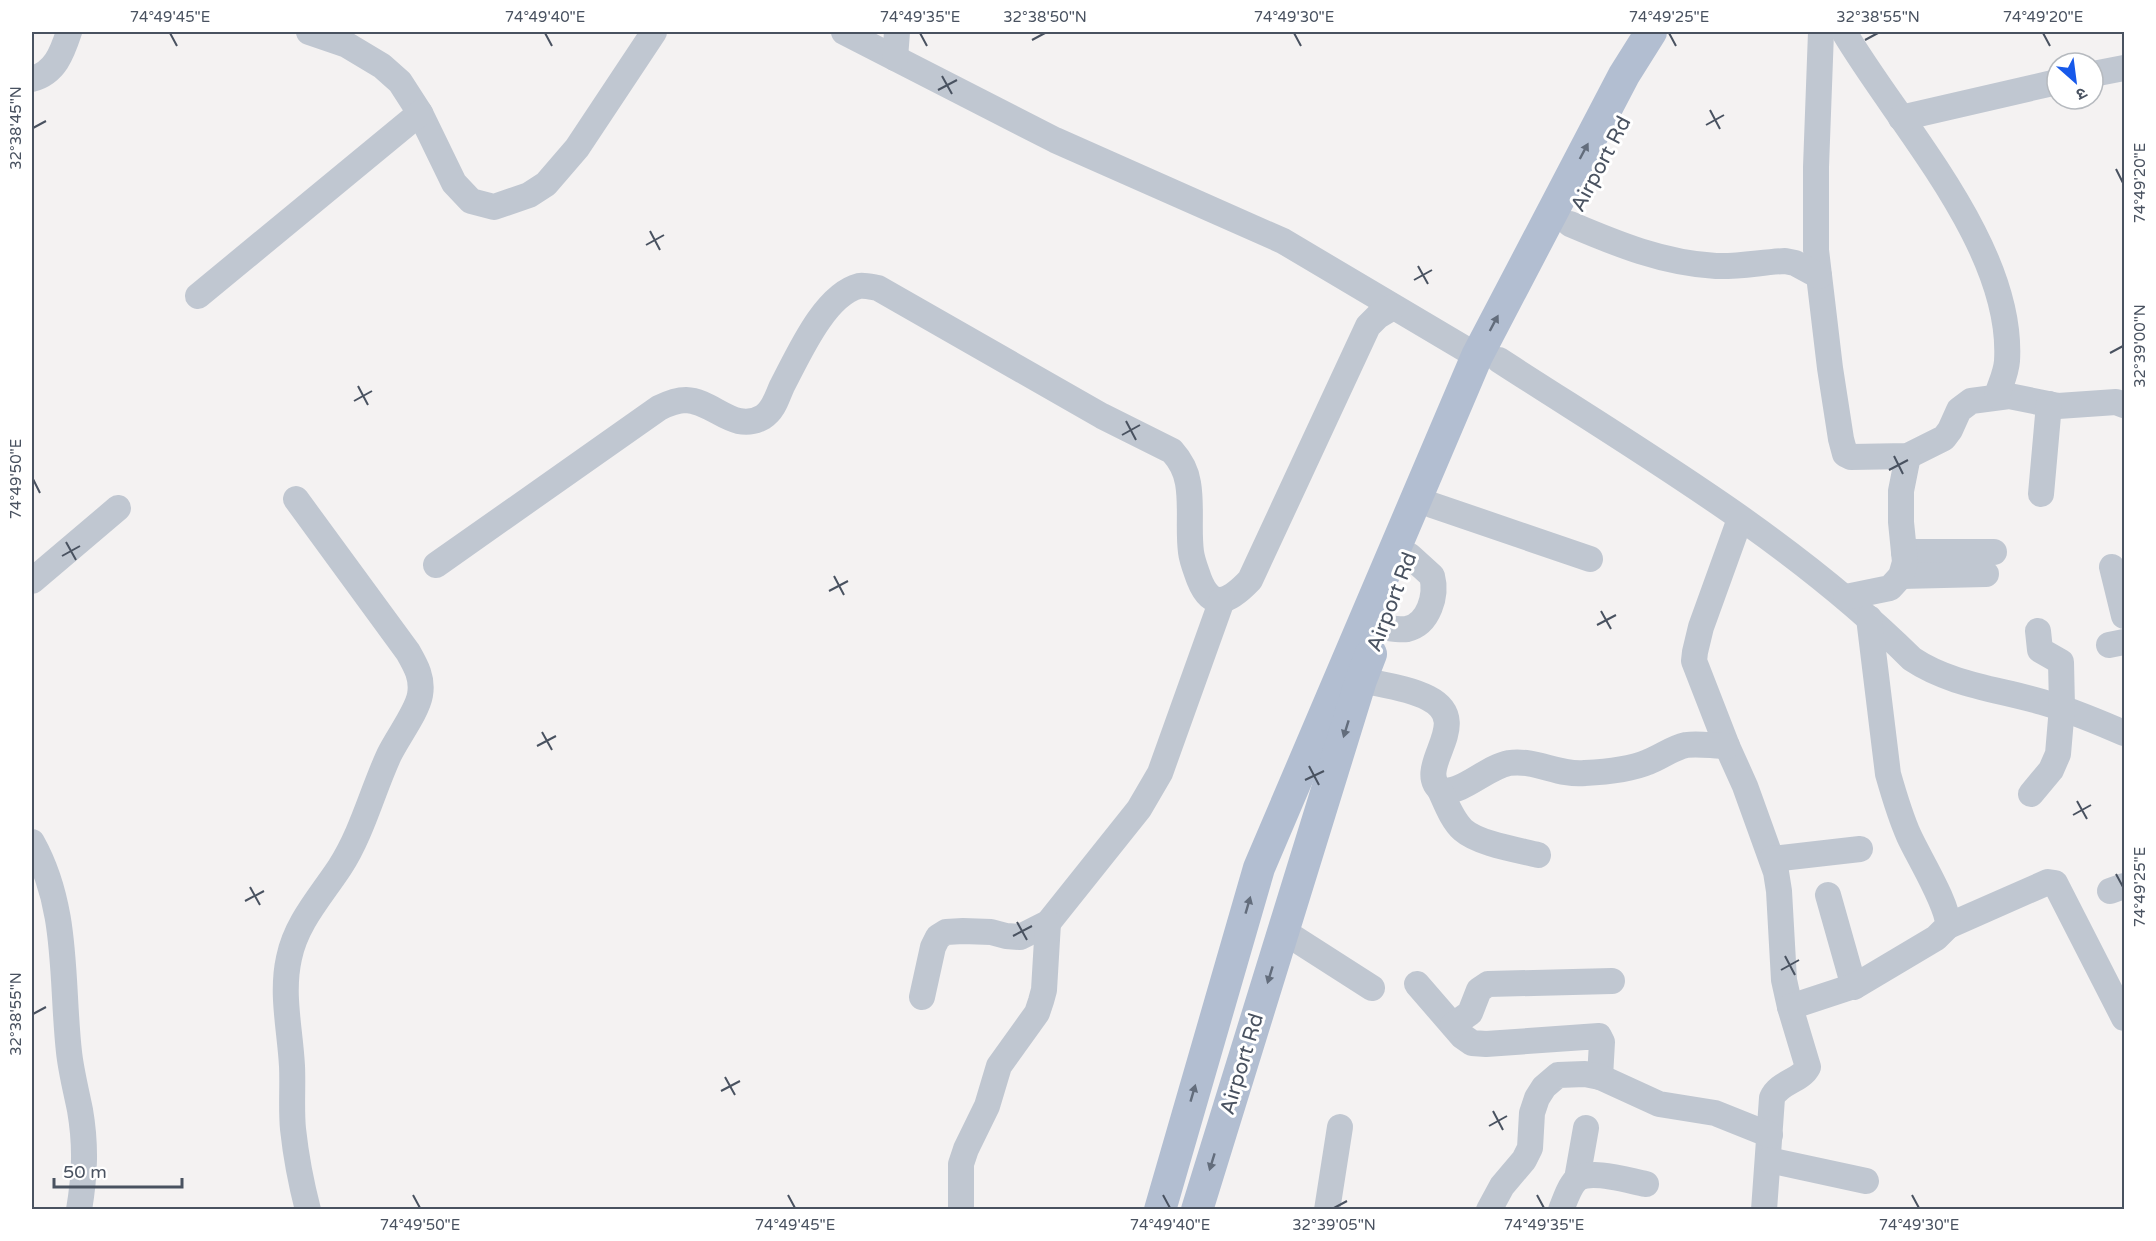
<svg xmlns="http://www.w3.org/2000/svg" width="2156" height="1241" font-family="'Varela Round','Noto Sans Devanagari',sans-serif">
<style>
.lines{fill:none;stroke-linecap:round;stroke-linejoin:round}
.minor{stroke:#c0c7d1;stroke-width:26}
.major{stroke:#b2bed1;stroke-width:32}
.oneway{fill:#636d7c}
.ticks{fill:none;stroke:#495260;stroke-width:2}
.labels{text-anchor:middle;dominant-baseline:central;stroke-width:6;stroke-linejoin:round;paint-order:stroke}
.street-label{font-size:21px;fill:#495260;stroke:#fff}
.neatline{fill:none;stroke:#495260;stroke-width:2}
.ticks-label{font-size:15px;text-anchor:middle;fill:#495260}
</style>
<rect width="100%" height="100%" fill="#f4f2f2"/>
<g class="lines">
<!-- minor -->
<g class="minor">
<path d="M309 32 347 45 382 66 400 82 420 113 454 183 471 201 494 207 529 195 546 184 577 148 654 32"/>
<path d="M844 32 1055 140 1283 241 1477 356"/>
<path d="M1821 32 1816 167V250L1830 368 1841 439 1845 454 1851 457 1908 456 1944 438 1950 430 1959 410 1971 401 2009 396 2058 406 2116 402 2124 405"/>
<path d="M1844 32C1899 125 2014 247 2007 361 2006 374 2000 385 1997 396"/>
<path d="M895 58 897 32"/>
<path d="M2093 74 2124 68"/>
<path d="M32 79C55 73 62 53 69 32"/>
<path d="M1901 118 2057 82"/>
<path d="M1570 224C1617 244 1663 263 1716 266 1739 267 1762 262 1785 261L1795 263 1819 276"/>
<path d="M198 296 420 113"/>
<path d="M1499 360C1641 452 1791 539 1912 659 1951 685 1998 689 2042 702 2071 710 2098 722 2124 733"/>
<path d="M2041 494 2049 404"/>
<path d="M296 499 408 652C416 666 423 678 420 695 417 712 397 738 389 755 372 792 362 833 340 867 321 896 296 923 289 958 281 994 290 1029 292 1066 293 1087 291 1108 293 1129 296 1157 301 1183 308 1210"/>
<path d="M1432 505 1590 559"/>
<path d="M1740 519 1701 627 1695 652 1694 661 1727 746 1745 786 1776 872 1779 891 1784 980 1790 1007 1808 1067C1801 1081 1779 1082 1772 1098L1764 1210"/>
<path d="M1904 552H1994"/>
<path d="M436 565 659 408C667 404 677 400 686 400 714 401 734 434 763 417 774 410 777 397 782 386 798 356 824 295 859 286 864 285 872 287 878 288L1102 416 1172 451C1181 461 1186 470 1188 483 1192 506 1188 529 1191 552 1192 561 1196 570 1199 579 1212 612 1230 601 1250 580L1368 326 1378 316 1393 307"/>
<path d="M2112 567 2124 616"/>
<path d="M1901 576 1986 574"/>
<path d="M32 581 118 508"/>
<path d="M1846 597 1890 588 1901 576 1905 562 1901 522V491L1908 456"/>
<path d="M1382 627C1390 628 1399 630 1407 629 1429 624 1437 595 1432 576L1410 556"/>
<path d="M2109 645 2124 642"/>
<path d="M1361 680C1383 685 1409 688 1428 698 1477 723 1411 768 1442 791 1463 793 1487 767 1509 763 1535 759 1559 776 1585 773 1606 772 1629 770 1648 762 1661 757 1672 748 1686 745 1699 743 1713 746 1727 746"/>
<path d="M1440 790C1446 803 1452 820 1463 830 1479 844 1518 850 1538 855"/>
<path d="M2031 794 2051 770 2058 754 2062 707 2061 662 2040 650 2038 631"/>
<path d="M32 842C69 908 61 980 69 1052 71 1071 76 1090 80 1110 86 1145 85 1174 79 1210"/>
<path d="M1772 859 1860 849"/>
<path d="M2110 891 2124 886"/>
<path d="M1828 895 1854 987"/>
<path d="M1948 926 2048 882 2055 883 2124 1018"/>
<path d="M1283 931 1372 988"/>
<path d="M1417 984 1462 1036 1472 1043 1486 1044 1599 1036 1602 1042 1600 1077"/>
<path d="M922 997 933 947 938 937 946 932 963 931 991 932 1006 936 1020 937 1048 923 1139 809 1160 773 1222 600"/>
<path d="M1790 1007 1857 985 1936 938 1948 926C1949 906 1919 858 1909 836 1900 816 1894 795 1888 774L1869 618"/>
<path d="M1453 1025 1470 1013 1479 990 1488 984 1612 981"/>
<path d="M1769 1160 1866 1181"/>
<path d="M1577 1179 1586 1128"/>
<path d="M961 1210V1164L966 1149 987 1106 999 1066 1037 1013 1041 1001 1044 990 1048 923"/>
<path d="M1327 1210 1340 1127"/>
<path d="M1489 1210 1502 1186 1524 1160 1530 1148 1532 1113 1537 1098 1544 1087 1558 1075 1585 1074 1600 1077 1659 1104 1715 1113 1770 1135"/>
<path d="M1561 1210C1565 1200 1569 1187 1576 1180 1590 1168 1629 1181 1646 1184"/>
</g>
<!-- major -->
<g class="major">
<path d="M1160 1210 1259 868 1477 356 1624 75 1651 32"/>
<path d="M1197 1210 1361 680 1371 654"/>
</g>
</g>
<!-- one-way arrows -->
<defs><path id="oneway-solid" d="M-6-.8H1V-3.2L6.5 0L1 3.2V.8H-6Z" transform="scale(1.5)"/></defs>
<g class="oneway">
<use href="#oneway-solid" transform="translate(1584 151) rotate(-62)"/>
<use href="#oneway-solid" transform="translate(1494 323) rotate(-62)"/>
<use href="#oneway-solid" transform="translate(1346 729) rotate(107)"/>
<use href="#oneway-solid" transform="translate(1248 905) rotate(-74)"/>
<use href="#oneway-solid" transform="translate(1270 975) rotate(107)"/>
<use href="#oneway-solid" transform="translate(1193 1093) rotate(-74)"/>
<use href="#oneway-solid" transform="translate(1212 1162) rotate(107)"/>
</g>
<!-- ticks -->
<path class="ticks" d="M170 33 177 46M545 33 552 46M920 33 927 46M1294 33 1301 46M1669 33 1676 46M2043 33 2050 46M1032 40 1045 33M1865 40 1878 33M942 76 952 94M938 90 957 80M1710 110 1720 129M1706 125 1724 115M33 128 46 121M2116 169 2123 183M650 231 660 250M646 245 664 235M1418 266 1428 284M1414 280 1432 270M2110 353 2123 346M358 386 368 405M354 401 372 391M1126 421 1136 440M1122 435 1140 425M1894 456 1903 474M1889 470 1908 460M33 479 40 493M66 542 76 560M62 556 80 546M834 576 844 595M829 591 848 581M1601 611 1611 629M1597 625 1616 615M542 732 552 750M537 746 556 736M1309 766 1319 785M1305 780 1324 771M2077 801 2087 819M2073 815 2091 805M2116 874 2123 887M250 887 260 905M245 901 264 891M1017 922 1027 940M1013 936 1032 926M1785 956 1795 975M1781 970 1799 960M33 1014 46 1007M725 1077 735 1095M721 1091 740 1081M1493 1111 1503 1130M1489 1126 1507 1116M413 1195 420 1208M788 1195 795 1208M1163 1195 1170 1208M1537 1195 1544 1208M1912 1195 1919 1208M1334 1208 1347 1201"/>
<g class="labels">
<!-- street labels -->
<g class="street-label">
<text transform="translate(1601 164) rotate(-62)">Airport Rd</text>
<text transform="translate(1392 602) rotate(-69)">Airport Rd</text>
<text transform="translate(1242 1064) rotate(-73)">Airport Rd</text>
</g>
</g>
<!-- border -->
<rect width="2156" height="1241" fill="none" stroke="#ffffff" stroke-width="66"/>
<!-- north arrow -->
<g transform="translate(2075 81) rotate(152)"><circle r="28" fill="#ffffff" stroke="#b6babf" stroke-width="1.5"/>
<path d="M0-4.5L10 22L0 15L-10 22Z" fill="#1759ea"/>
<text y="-9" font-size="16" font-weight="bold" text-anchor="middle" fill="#495260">उ</text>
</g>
<!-- scale -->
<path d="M54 1178v9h128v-9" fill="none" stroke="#495260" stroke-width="3"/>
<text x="63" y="1178" font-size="18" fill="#495260" stroke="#ffffff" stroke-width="4.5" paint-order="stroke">50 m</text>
<rect x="33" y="33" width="2090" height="1175" class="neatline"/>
<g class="ticks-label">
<text x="170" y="22">74°49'45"E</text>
<text x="545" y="22">74°49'40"E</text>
<text x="920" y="22">74°49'35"E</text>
<text x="1045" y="22">32°38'50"N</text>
<text x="1294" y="22">74°49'30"E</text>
<text x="1669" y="22">74°49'25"E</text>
<text x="1878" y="22">32°38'55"N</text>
<text x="2043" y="22">74°49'20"E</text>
<text transform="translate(16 128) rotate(-90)" y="5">32°38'45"N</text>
<text transform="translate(2140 183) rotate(-90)" y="5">74°49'20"E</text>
<text transform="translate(2140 346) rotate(-90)" y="5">32°39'00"N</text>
<text transform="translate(16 479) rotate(-90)" y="5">74°49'50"E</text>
<text transform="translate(2140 887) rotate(-90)" y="5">74°49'25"E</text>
<text transform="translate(16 1014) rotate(-90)" y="5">32°38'55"N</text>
<text x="420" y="1230">74°49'50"E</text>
<text x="795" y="1230">74°49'45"E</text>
<text x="1170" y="1230">74°49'40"E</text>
<text x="1334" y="1230">32°39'05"N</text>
<text x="1544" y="1230">74°49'35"E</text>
<text x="1919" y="1230">74°49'30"E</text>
</g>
</svg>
